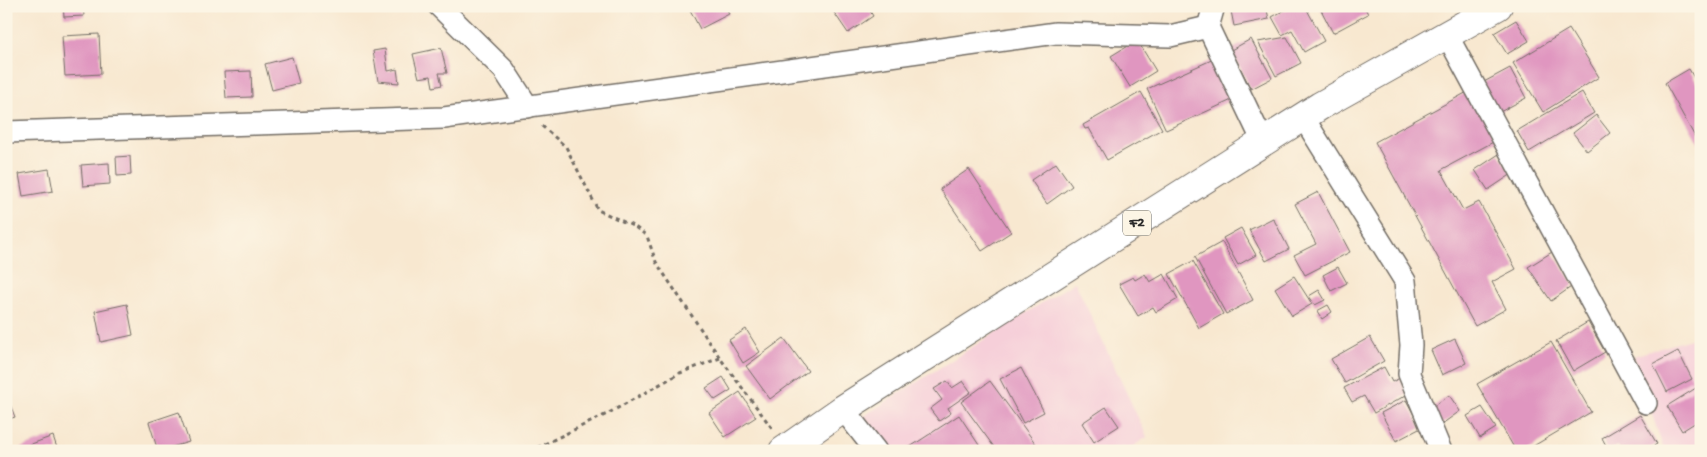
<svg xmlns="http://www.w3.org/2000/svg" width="1707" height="457" font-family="'Gochi Hand',sans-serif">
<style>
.built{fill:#f6cfd9}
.building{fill:#e096c0}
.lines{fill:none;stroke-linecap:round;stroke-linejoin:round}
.street-casing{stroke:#736d65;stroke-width:24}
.primary-casing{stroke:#736d65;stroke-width:30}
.path{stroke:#736d65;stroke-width:3;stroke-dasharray:4 4;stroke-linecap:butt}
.street{stroke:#fff;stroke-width:21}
.primary{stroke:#fff;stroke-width:28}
.labels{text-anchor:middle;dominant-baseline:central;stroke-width:4.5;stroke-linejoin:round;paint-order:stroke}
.shield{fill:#fcf5e5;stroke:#6a6863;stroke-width:1}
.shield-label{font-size:15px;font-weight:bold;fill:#2b2b2b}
</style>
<rect width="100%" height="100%" fill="#fcf5e5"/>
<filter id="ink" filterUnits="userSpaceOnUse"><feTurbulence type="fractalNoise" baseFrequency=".02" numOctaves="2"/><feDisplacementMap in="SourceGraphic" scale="10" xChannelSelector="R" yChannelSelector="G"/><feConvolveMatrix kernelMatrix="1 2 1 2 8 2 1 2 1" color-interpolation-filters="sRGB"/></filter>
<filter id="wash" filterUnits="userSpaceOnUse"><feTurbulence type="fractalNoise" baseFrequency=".0096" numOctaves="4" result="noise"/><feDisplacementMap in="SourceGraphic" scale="20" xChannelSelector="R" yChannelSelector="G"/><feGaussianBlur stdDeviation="1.12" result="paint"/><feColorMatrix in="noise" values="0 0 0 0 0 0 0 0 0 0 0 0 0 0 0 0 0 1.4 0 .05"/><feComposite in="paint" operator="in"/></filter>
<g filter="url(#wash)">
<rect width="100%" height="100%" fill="#f8e8d0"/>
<!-- built -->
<g class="built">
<path d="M1075 282 1147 437 1126 451H883L859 419Z"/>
<path d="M1698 337 1701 341V451H1664L1633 356Z"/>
</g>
<g id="blocks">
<!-- building -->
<g class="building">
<path d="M63 6H83L84 16 64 17Z"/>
<path d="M688 6H725L729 14 700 29Z"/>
<path d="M840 6H867L873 16 848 33 833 11Z"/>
<path d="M1230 6H1266L1269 19 1234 26Z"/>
<path d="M1292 6H1305L1324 41 1304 52 1292 30 1282 35 1272 17Z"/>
<path d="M1319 6H1364L1368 14 1333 33Z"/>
<path d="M1516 20 1529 41 1507 54 1494 33Z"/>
<path d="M1569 29 1599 77 1543 112 1513 63Z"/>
<path d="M99 34 101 74 65 76 62 36Z"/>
<path d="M1287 37 1301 63 1276 76 1258 42Z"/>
<path d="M1251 39 1272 78 1251 89 1231 50Z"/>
<path d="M1137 40 1156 71 1130 87 1111 56Z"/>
<path d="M441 48 447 73H439L442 85 433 87 431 76 419 78 413 54Z"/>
<path d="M385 49 388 71 397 69 399 83 378 81 373 51Z"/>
<path d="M292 57 299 83 272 90 265 64Z"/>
<path d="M1216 58 1234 99 1166 130 1147 89Z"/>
<path d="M1510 68 1526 98 1498 113 1482 83Z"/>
<path d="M1689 69 1701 90 1699 144 1665 83Z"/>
<path d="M251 71 252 97 226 98 224 72Z"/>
<path d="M1471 90 1497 140 1441 170 1463 210 1479 202 1516 269 1492 282 1506 309 1475 326 1375 142Z"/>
<path d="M1141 92 1162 129 1107 160 1089 128 1085 129 1083 125Z"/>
<path d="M1582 92 1594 113 1529 152 1517 131Z"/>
<path d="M1596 115 1610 133 1587 151 1573 133Z"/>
<path d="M1499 154 1512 174 1488 190 1475 170Z"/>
<path d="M130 156 131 175 117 176 116 157Z"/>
<path d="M109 163 110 184 83 186 81 165Z"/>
<path d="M1056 163 1072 186 1047 204 1031 180Z"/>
<path d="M49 169 53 191 23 196 19 174Z"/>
<path d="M969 169 1011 232 982 251 940 189Z"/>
<path d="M1318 192 1350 252 1305 275 1294 255 1316 244 1295 204Z"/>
<path d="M1273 218 1289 249 1266 261 1249 230Z"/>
<path d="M1241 228 1256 255 1238 265 1223 238Z"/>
<path d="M1222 242 1253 300 1226 314 1195 257Z"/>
<path d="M1552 252 1574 285 1551 301 1528 267Z"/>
<path d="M1193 261 1223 314 1199 328 1169 274Z"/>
<path d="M1338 267 1347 283 1331 291 1323 275Z"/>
<path d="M1145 274 1150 282 1164 274 1178 299 1156 312 1153 307 1138 316 1119 284 1133 277 1135 280Z"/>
<path d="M1294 276 1312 304 1292 316 1275 288Z"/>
<path d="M1319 290 1325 300 1315 305 1309 296Z"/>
<path d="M127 304 133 335 101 342 95 311Z"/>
<path d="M1328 305 1332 312 1322 319 1317 311Z"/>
<path d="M1588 322 1605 352 1573 371 1556 341Z"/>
<path d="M746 329 760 352 743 363 729 340Z"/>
<path d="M1370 337 1384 361 1345 383 1331 359Z"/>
<path d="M784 338 808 371 770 399 746 366Z"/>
<path d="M1455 339 1466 363 1442 375 1431 350Z"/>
<path d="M1551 342 1591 412 1525 451H1516L1477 384Z"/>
<path d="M1678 351 1692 379 1667 392 1653 364Z"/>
<path d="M1384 367 1392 382 1400 378 1408 394 1374 413 1364 396 1352 402 1344 388Z"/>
<path d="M1021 368 1044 412 1023 423 1000 379Z"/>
<path d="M723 377 731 390 715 400 706 388Z"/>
<path d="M947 381 952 388 963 381 971 392 948 408 951 413 939 421 930 409 942 400 934 389Z"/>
<path d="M990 381 1041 451H997L961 402Z"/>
<path d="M1696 388 1701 395V419L1682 431 1667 406Z"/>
<path d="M740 392 756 417 725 437 709 413Z"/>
<path d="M6 394 15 417 6 420Z"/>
<path d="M1449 395 1460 411 1442 424 1430 409Z"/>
<path d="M1406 400 1421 428 1396 441 1381 413Z"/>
<path d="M1106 407 1119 426 1094 442 1082 423Z"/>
<path d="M1482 407 1496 428 1480 438 1467 416Z"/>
<path d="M179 412 189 442 158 451 149 422Z"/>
<path d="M959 415 983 451H904Z"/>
<path d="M1640 415 1657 444 1646 451H1620L1618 446 1609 451 1602 438Z"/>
<path d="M53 436 58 451H14L26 446Z"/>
</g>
</g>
</g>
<g filter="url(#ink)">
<use href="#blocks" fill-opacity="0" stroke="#736d65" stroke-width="1"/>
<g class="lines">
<defs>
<g id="street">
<path d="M439 6 504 70 528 107"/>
<path d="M1214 6 1208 27 1263 142"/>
<path d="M1447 35 1646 403"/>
<path d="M1303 117 1405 281 1411 345 1409 374 1441 451"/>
<path d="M6 132 444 118 1056 33 1170 36 1208 27"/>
<path d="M843 409 876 451"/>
</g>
<path id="primary" d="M783 451 843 409 1320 106 1498 6"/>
</defs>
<!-- street casing -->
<use href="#street" class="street-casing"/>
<!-- primary casing -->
<use href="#primary" class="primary-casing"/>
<!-- path -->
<g class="path">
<path d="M542 126 566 147 598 210 635 227 647 236 656 262 720 358 772 428"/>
<path d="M530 451 607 414 680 373 720 358"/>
</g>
<!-- street -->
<use href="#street" class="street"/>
<!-- primary -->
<use href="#primary" class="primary"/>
</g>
</g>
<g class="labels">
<!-- shield labels -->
<rect class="shield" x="1123" y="210.5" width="28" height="25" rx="4"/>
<g class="shield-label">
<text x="1137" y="223">F2</text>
</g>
</g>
<!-- margin -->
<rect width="1707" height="457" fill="none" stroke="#fcf5e5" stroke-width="25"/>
</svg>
